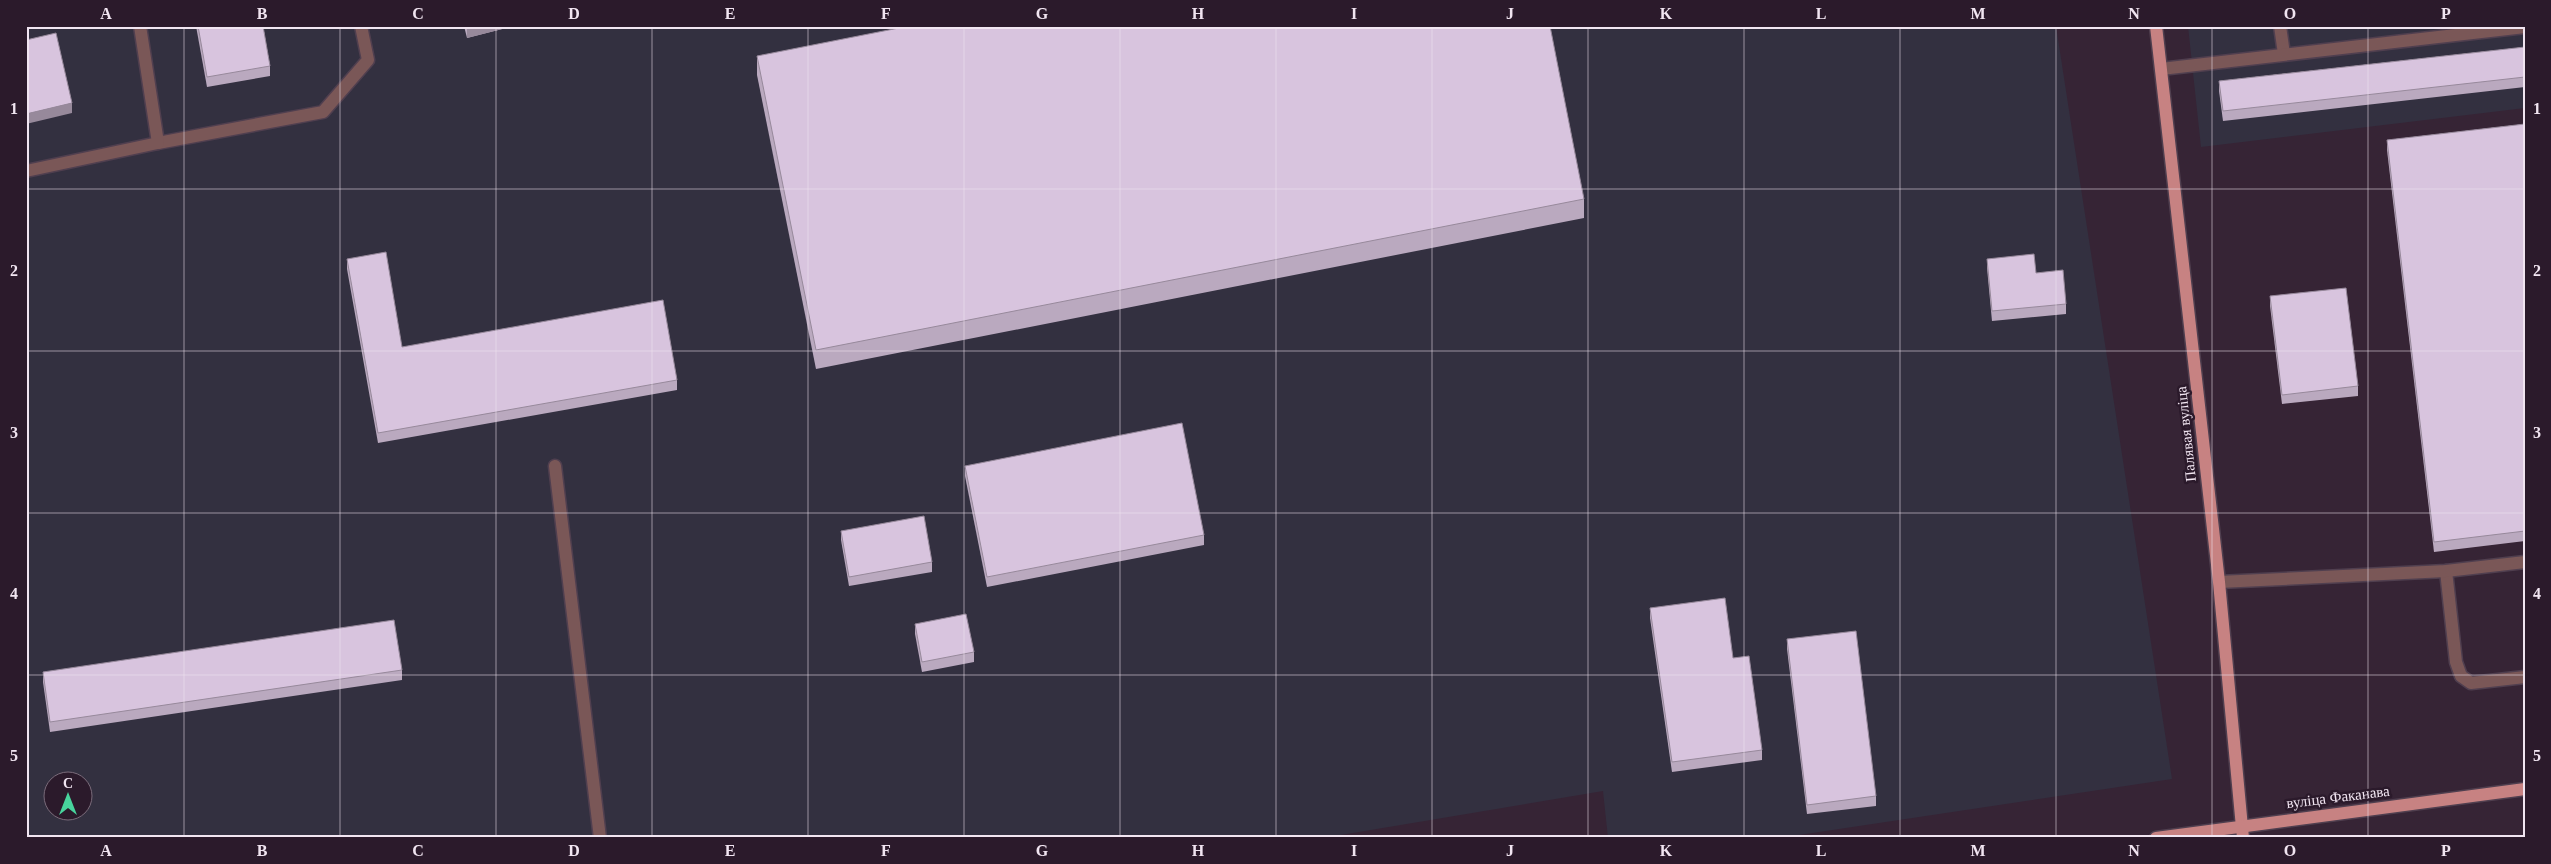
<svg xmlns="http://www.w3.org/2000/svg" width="2551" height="864" font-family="'Times New Roman',serif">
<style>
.industrial{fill:#333040;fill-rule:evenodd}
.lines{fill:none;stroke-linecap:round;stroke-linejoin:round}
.minor-casing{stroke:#503f4f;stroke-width:15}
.major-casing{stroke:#503f4f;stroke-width:15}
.minor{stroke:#7a5757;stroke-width:12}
.major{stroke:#c78282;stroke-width:12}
.wall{fill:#baa9bf}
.shaded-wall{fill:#97899b}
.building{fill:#d8c4de;stroke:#97899b}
.grid{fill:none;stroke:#f1e5f1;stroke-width:1;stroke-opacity:0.55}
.labels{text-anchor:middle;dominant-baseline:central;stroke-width:5;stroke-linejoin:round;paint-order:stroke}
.street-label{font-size:15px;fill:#f1e5f1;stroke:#2b1a2b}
.neatline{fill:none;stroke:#f1e5f1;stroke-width:2}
.grid-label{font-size:16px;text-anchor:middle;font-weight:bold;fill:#f1e5f1}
</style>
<rect width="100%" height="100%" fill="#362435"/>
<!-- industrial -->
<g class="industrial">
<path d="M26 26H2056L2172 779 1779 838H1608L1603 791 1323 838H26ZM52 782H82V812H52Z"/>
<path d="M2188 26H2525V108L2201 147Z"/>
</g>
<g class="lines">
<defs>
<g id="minor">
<path d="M2280 26 2284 54"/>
<path d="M2161 69 2525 27"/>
<path d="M158 143 323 112 368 60 361 26"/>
<path d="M26 171 158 143 140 26"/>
<path d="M555 466 600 838"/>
<path d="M2446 571 2456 662 2461 676 2471 683 2525 677"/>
<path d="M2219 582 2446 571 2525 562"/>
</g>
<g id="major">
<path d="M2156 26 2219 582 2243 838"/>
<path d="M2156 838 2525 789"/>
</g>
</defs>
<!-- minor casing -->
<use href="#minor" class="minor-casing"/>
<!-- major casing -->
<use href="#major" class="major-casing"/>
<!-- minor -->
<use href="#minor" class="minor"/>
<!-- major -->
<use href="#major" class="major"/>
</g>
<!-- wall -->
<g class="wall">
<path d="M196 26H263L270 66V76L207 87Z"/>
<path d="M464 26H514L467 38Z"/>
<path d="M2305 26H2320L2305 28Z"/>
<path d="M2525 47V87L2223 121 2219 91V81Z"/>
<path d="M757 56 1584 199V218L816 369 757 75Z"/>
<path d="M2525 124V541L2434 552 2387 150V140Z"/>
<path d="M347 259 402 347 677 380V390L378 443 347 269Z"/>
<path d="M1987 259 2036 273 2066 304V314L1992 321 1987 268Z"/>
<path d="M2270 296 2358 386V396L2282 404 2270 306Z"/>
<path d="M965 466 1204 535V545L987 587 965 476Z"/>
<path d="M841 531 932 562V572L849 586 841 540Z"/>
<path d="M1650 608 1733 658 1762 750V760L1672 772 1650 618Z"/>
<path d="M915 624 974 652V662L922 672 915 634Z"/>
<path d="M1787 639 1876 796V806L1807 814 1787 649Z"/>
<path d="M402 670V680L50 732 43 682V672Z"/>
</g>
<!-- shaded-wall -->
<g class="shaded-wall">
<path d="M474 26H514L467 38V28Z"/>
<path d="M72 103V113L26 124V114Z"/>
</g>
<!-- building -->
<g class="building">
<path d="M198 26H263L270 66 207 77Z"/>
<path d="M909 26H1550L1584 199 816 350 757 56Z"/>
<path d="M56 33 72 103 26 114V40Z"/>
<path d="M2525 47V77L2223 111 2219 81Z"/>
<path d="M2525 124V531L2434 542 2387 140Z"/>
<path d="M386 252 402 347 663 300 677 380 378 433 347 259Z"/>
<path d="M2034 254 2036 273 2063 270 2066 304 1992 311 1987 259Z"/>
<path d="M2346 288 2358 386 2282 395 2270 296Z"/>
<path d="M1182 423 1204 535 987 577 965 466Z"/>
<path d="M924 516 932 562 849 577 841 531Z"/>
<path d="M1725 598 1733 658 1749 656 1762 750 1672 762 1650 608Z"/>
<path d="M966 614 974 652 922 662 915 624Z"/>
<path d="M394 620 402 670 50 722 43 672Z"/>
<path d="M1856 631 1876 796 1807 805 1787 639Z"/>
</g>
<!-- grid -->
<path class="grid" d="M184 26V838M340 26V838M496 26V838M652 26V838M808 26V838M964 26V838M1120 26V838M1276 26V838M1432 26V838M1588 26V838M1744 26V838M1900 26V838M2056 26V838M2212 26V838M2368 26V838M26 189H2525M26 351H2525M26 513H2525M26 675H2525"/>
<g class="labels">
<!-- street labels -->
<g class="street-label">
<text transform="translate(2186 434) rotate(-96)">Палявая вуліца</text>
<text transform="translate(2338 797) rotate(-7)">вуліца Факанава</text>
</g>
</g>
<!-- border -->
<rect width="2551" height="864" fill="none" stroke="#2b1a2b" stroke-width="55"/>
<!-- north arrow -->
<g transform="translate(68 796)"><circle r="24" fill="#2b1a2b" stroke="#7a6b7a"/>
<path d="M0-4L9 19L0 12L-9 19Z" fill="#48d49d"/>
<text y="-8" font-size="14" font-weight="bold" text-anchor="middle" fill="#f1e5f1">С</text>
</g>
<rect x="28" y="28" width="2496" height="808" class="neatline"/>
<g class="grid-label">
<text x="106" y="19">A</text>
<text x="262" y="19">B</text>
<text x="418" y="19">C</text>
<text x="574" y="19">D</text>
<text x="730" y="19">E</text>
<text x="886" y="19">F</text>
<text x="1042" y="19">G</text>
<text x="1198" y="19">H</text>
<text x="1354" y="19">I</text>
<text x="1510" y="19">J</text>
<text x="1666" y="19">K</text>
<text x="1821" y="19">L</text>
<text x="1978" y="19">M</text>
<text x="2134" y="19">N</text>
<text x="2290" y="19">O</text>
<text x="2446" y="19">P</text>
<text x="14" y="114">1</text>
<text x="2537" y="114">1</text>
<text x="14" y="276">2</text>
<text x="2537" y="276">2</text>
<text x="14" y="438">3</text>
<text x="2537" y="438">3</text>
<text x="14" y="599">4</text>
<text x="2537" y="599">4</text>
<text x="14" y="761">5</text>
<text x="2537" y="761">5</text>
<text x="106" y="856">A</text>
<text x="262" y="856">B</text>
<text x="418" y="856">C</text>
<text x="574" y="856">D</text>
<text x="730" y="856">E</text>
<text x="886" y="856">F</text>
<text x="1042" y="856">G</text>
<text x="1198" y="856">H</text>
<text x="1354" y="856">I</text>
<text x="1510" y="856">J</text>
<text x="1666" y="856">K</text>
<text x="1821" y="856">L</text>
<text x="1978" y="856">M</text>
<text x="2134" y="856">N</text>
<text x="2290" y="856">O</text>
<text x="2446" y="856">P</text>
</g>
</svg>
